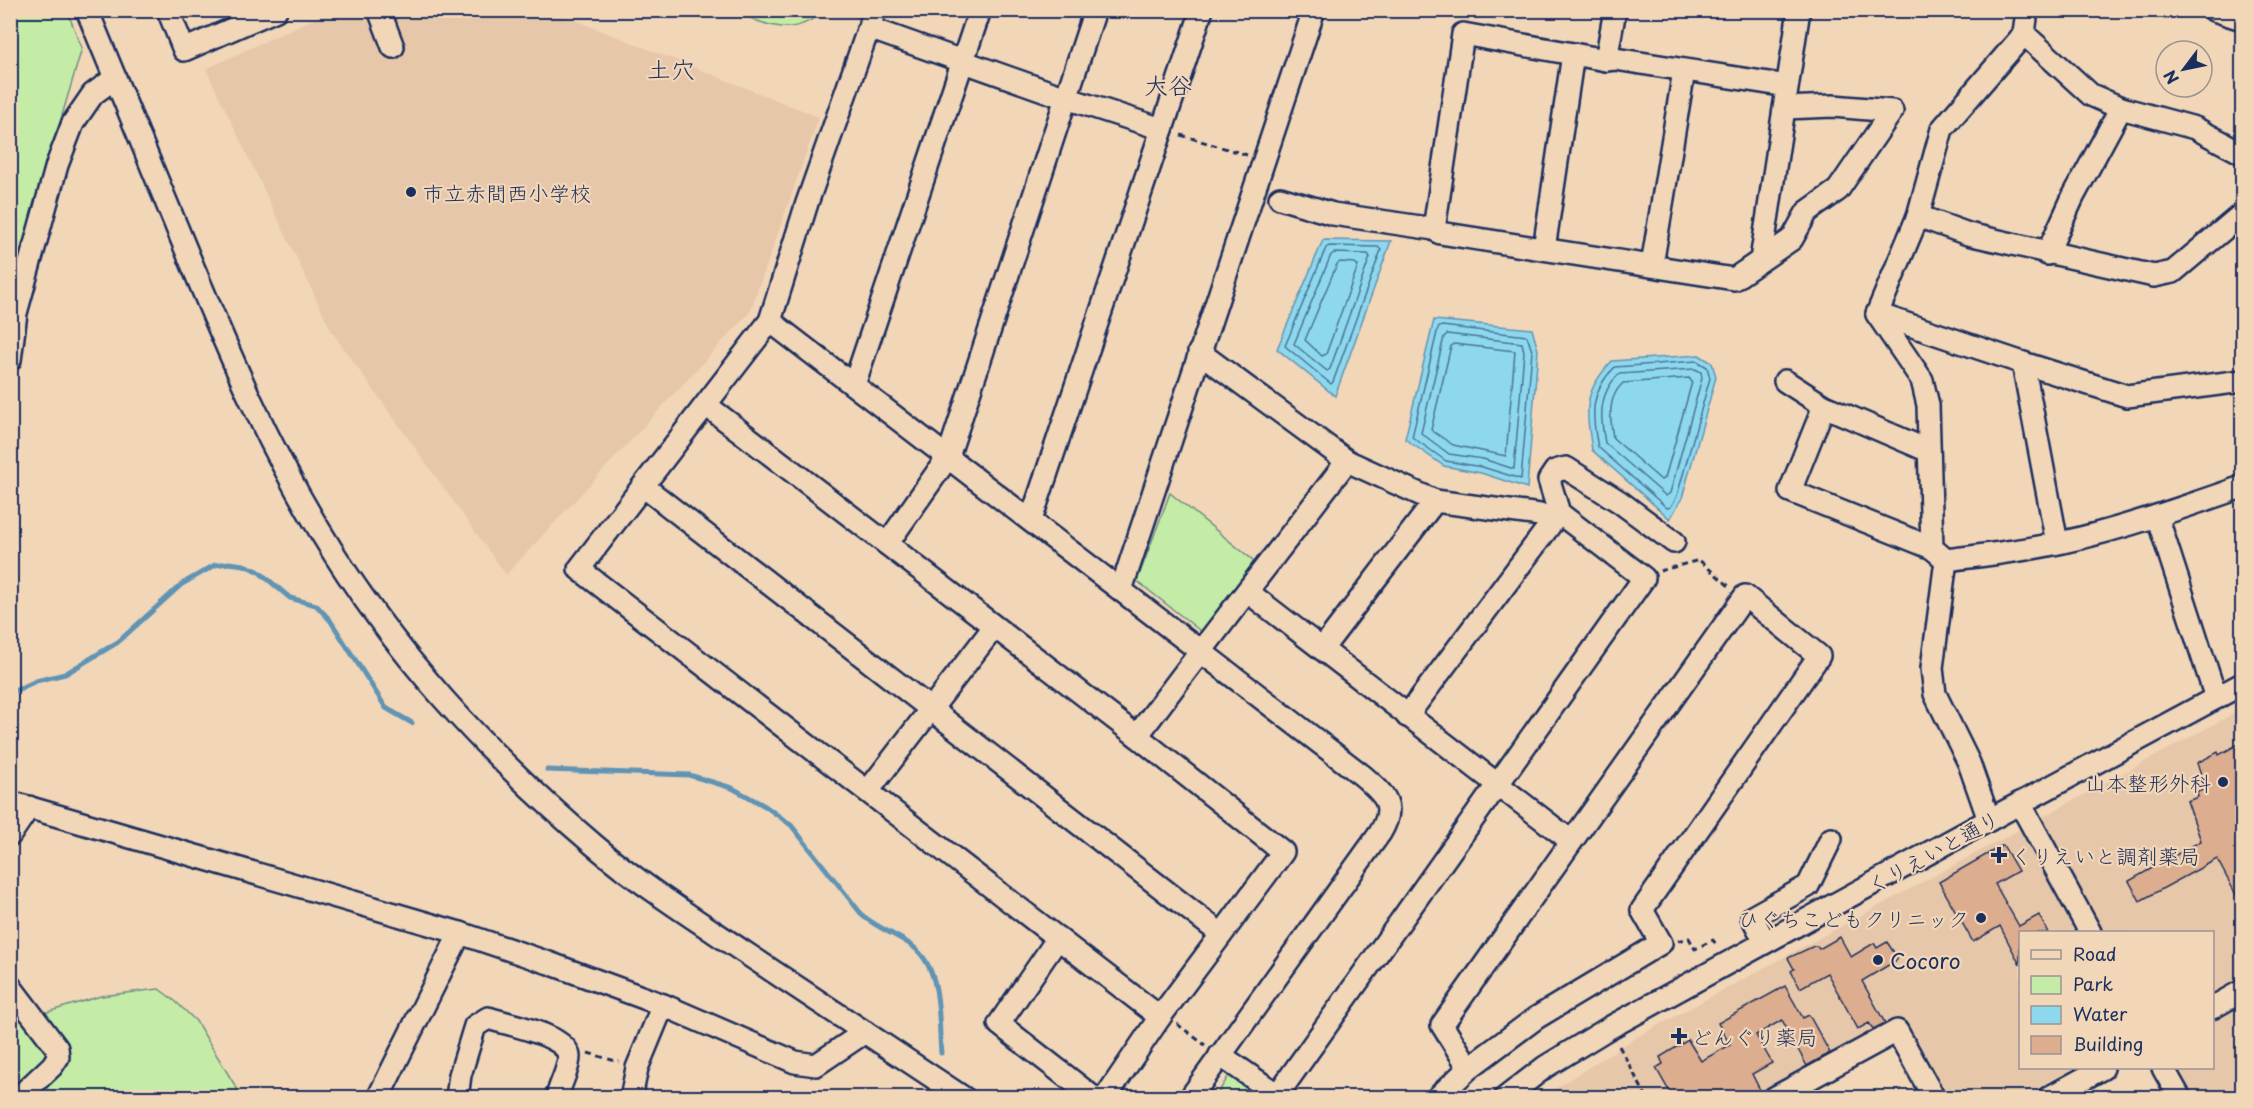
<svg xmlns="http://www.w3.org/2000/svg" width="2253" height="1108" font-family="'Playpen Sans','Klee One',sans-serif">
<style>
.built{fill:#e7c7a9}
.green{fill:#c4eca7;stroke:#708e82;stroke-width:1.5}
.water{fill:#8ed8ee;stroke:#6094b4;stroke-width:1.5}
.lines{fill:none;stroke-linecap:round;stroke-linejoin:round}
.shore{stroke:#497398;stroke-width:1.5}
.stream{stroke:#6094b4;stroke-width:5}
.building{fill:#dcad8e;stroke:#1b2f5e;stroke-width:1.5}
.minor-casing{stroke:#1b2f5e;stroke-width:26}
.path{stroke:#1b2f5e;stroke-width:3;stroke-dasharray:6 4.5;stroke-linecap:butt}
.minor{stroke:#f2d6b8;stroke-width:21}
.poi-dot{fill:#1b2f5e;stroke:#f2d6b8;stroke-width:2}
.labels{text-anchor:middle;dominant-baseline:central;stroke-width:4.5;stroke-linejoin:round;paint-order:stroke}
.poi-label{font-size:21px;fill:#1b2f5e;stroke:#f2d6b8;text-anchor:start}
.street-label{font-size:21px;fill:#1b2f5e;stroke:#f2d6b8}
.quarter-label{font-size:24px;fill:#1b2f5e;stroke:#f2d6b8}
</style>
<rect width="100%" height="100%" fill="#f2d6b8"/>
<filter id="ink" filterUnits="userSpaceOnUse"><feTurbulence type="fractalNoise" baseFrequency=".0167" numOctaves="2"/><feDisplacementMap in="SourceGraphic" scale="12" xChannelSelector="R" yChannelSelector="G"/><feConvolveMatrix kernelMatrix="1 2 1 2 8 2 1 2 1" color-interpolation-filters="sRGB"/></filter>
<g filter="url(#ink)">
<!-- built -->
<g class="built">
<path d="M330 11H552L819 117 750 312 506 575 332 332 206 69Z"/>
<path d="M2242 709V1097H2190L2174 1068H2212V932H2020V1068H2075L2020 1097H1943L1900 1020 1759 1097 1540 1098 1635 1038Z"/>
</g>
<!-- green -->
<g class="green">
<path d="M10 11H67L82 48 11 287Z"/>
<path d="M734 11H823C793 39 766 25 734 11Z"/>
<path d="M1170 493 1254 561 1203 633 1137 581Z"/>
<path d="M159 989 175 1001 196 1021 242 1097 11 1098V1023L101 996Z"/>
<path d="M1231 1072 1268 1098H1215Z"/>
</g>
<!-- water -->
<g class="water">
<path d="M1323 240 1391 241 1335 396 1277 349Z"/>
<path d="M1434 320 1532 329 1538 350 1527 488 1481 473 1444 466 1405 439Z"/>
<path d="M1699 355 1712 363 1716 377 1682 498 1670 519 1592 450C1586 409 1582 393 1612 361Z"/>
</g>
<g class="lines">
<!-- shore -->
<g class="shore">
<path d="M1329 246 1378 247 1381 250 1333 382 1331 384 1285 346 1326 248Z"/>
<path d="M1334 253 1368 254 1370 257 1330 369 1327 371 1294 344 1331 255Z"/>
<path d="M1340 262 1355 263 1358 266 1326 354 1322 356 1305 340 1337 264Z"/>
<path d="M1442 326 1527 336 1532 351 1521 479 1482 467 1446 461 1412 437 1438 328Z"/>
<path d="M1447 334 1522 343 1524 352 1514 469 1483 459 1449 454 1421 433 1444 337Z"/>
<path d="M1454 344 1515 351 1506 456 1453 445 1431 430 1451 346Z"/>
<path d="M1697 361 1707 367 1710 378 1677 496 1671 507 1667 508 1598 447C1591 414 1590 391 1615 367Z"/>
<path d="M1695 369 1701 372 1702 378 1670 493 1666 496 1605 443C1600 417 1598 394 1619 374Z"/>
<path d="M1689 378 1692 382 1665 478 1661 480 1613 438C1610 418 1607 398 1623 383Z"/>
</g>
<!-- stream -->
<g class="stream">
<path d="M10 693 36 681 65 674 118 642 182 584 215 565 229 563 244 565 258 571 290 598 316 605 330 620 386 708 412 723"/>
<path d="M547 770 689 775 732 788 765 806 791 825 863 916C878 928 895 934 911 945 943 968 938 1017 941 1053"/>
</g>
</g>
<!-- building -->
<g class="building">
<path d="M2242 742V906L2217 859 2140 901 2129 881 2201 841 2187 801 2198 797 2197 792 2206 789 2197 763 2218 752 2219 755Z"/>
<path d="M2003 845 2018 871 1995 884 2019 926 2039 915 2048 933H2020V965L2000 926 1973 942 1939 882Z"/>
<path d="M1840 937 1851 957 1874 943 1877 948 1887 942 1897 957V960L1862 981 1885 1023 1873 1029 1869 1023 1858 1029 1827 973 1800 988 1791 971 1794 969 1788 958 1814 946H1817L1819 949Z"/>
<path d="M1785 986 1803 1018 1809 1015 1830 1053 1807 1066 1782 1020 1756 1035 1772 1063 1752 1074 1762 1094 1756 1098H1673L1656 1068 1663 1064 1660 1057 1688 1040 1701 1061 1730 1045 1718 1023Z"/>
</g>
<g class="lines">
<defs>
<g id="minor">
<path d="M87 10C121 93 155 175 189 257 228 351 267 444 320 531 394 654 485 752 594 845 642 886 695 919 747 954 820 1002 892 1050 964 1098"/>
<path d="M168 10 184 50 276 10"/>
<path d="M379 10 393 47"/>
<path d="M875 10 807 203 770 321 579 569 1160 1017"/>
<path d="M2027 10 2024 34 1942 129 1918 216 1877 314 1922 380 1928 405 1932 548 1946 560C1995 554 2045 548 2092 535 2143 522 2193 504 2242 487"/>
<path d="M2214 10 2242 19"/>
<path d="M869 28 1066 98 1162 129"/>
<path d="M2024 34 2091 95 2121 108 2195 128 2242 153"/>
<path d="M1606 60 1615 10"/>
<path d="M1785 108 1833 106 1892 111 1838 190 1807 212 1792 239 1734 279 1440 233 1434 229 1463 34 1606 60 1615 59 1787 86"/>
<path d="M1280 198 1333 214 1434 229"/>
<path d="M1918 216 1968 234 2154 276 2173 272 2242 214"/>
<path d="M1544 249 1573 54"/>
<path d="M2047 254 2073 197 2121 108"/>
<path d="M1761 260 1799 10"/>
<path d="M1652 265 1684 71"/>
<path d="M1877 314 2023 363 2057 543"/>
<path d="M770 321 1363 776C1385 795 1397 805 1380 833L1190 1098"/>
<path d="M1199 352 1347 461 1435 501 1322 649"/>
<path d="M10 360 16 313 57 165 73 123 93 94 115 78"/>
<path d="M2023 363 2127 396 2242 381"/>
<path d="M1785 381 1824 406 1929 451"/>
<path d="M854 385 980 10"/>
<path d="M706 405 1137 736 1283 852 1160 1017 1105 1098"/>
<path d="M1824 406 1790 491 1932 548"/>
<path d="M643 486 1221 934"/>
<path d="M1435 501 1555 517"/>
<path d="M2157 516 2216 698"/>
<path d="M1031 520 1202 10"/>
<path d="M887 544 948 457 1095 10"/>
<path d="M1946 560 1932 668 1935 694 1969 763 1989 820"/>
<path d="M1121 590 1314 10"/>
<path d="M1248 592 1571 841"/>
<path d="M1407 716 1559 513"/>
<path d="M1137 736C1206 643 1277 553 1347 461"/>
<path d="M868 791 994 627"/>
<path d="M10 802 460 933 549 963 663 1005 795 1062 816 1065 865 1032"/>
<path d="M2020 803 2090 932"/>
<path d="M10 835 29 807"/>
<path d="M1058 938 999 1024 1094 1098"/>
<path d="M1765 942 1752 917 1808 886 1831 839"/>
<path d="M10 986 57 1048 58 1057 52 1066 18 1098"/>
<path d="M2212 1008 2242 991"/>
<path d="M1220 1055 1282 1098"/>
<path d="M2163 1068 2180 1098"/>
<path d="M1278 1094 1644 578 1559 513 1549 480 1555 471 1566 468 1620 502 1674 542"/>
<path d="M378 1098 460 933"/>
<path d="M457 1098 460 1075 475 1026 488 1018C507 1024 568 1035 569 1057 569 1070 559 1085 557 1098"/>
<path d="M631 1098 637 1068 663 1005"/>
<path d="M1437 1098 1469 1068 1536 1018 1661 943 1642 910 1819 656 1745 596 1442 1025 1469 1068"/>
<path d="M1505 1098 1545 1067 1609 1028 1989 820 2242 684"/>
<path d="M1774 1098 1897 1031 1934 1098"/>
<path d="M2048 1098 2103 1068"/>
</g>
</defs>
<!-- minor casing -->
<use href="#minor" class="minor-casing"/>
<!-- path -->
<g class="path">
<path d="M1181 135 1247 155"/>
<path d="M1660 571 1699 560 1729 586"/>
<path d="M1678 941 1689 938 1695 949 1713 940 1717 946"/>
<path d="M1177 1024 1205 1045"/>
<path d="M1619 1046 1647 1098"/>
<path d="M588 1053 619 1062"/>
</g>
<!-- minor -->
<use href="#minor" class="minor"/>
</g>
</g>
<!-- markers -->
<g class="poi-dot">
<circle cx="411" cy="192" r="6"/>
<circle cx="2223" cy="782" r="6"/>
<path d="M1996 846h6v6h6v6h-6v6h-6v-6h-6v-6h6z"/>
<circle cx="1981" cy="918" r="6"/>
<circle cx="1878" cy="960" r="6"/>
<path d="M1676 1027h6v6h6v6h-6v6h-6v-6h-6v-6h6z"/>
</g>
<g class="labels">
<!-- poi labels -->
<g class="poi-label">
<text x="423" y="192">市立赤間西小学校</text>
<text x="2211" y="782" text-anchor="end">山本整形外科</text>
<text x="2011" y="855">くりえいと調剤薬局</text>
<text x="1969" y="918" text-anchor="end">ひぐちこどもクリニック</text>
<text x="1890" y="960">Cocoro</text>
<text x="1691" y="1036">どんぐり薬局</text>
</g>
<!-- street labels -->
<g class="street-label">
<text transform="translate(1933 851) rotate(-29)">くりえいと通り</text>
</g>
<!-- quarter labels -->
<g class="quarter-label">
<text x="671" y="68">土穴</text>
<text x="1168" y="84">大谷</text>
</g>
</g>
<!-- margin -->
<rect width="2253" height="1108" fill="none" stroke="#f2d6b8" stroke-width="36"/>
<rect x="18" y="18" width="2217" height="1072" fill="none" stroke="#1b2f5e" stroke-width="2" filter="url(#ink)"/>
<!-- legend -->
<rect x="2019" y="931" width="195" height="138" fill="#f2d6b8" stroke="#9c9394" stroke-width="1.5"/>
<rect x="2031" y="950" width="30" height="9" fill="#f2d6b8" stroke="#9c9394" stroke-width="1.5"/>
<text x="2073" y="961" font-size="18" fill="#1b2f5e">Road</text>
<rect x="2031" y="976" width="30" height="18" fill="#c4eca7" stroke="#9c9394" stroke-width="1.5"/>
<text x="2073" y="991" font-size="18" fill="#1b2f5e">Park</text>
<rect x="2031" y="1006" width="30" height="18" fill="#8ed8ee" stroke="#9c9394" stroke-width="1.5"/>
<text x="2073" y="1021" font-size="18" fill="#1b2f5e">Water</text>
<rect x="2031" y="1036" width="30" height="18" fill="#dcad8e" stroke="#9c9394" stroke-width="1.5"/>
<text x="2073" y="1051" font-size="18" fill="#1b2f5e">Building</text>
<!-- north arrow -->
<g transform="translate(2184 69) rotate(238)"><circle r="28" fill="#f2d6b8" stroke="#9c9394" stroke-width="1.5"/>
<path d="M0-4.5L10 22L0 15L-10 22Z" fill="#1b2f5e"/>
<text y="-9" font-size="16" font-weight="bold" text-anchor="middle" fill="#1b2f5e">N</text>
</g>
</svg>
